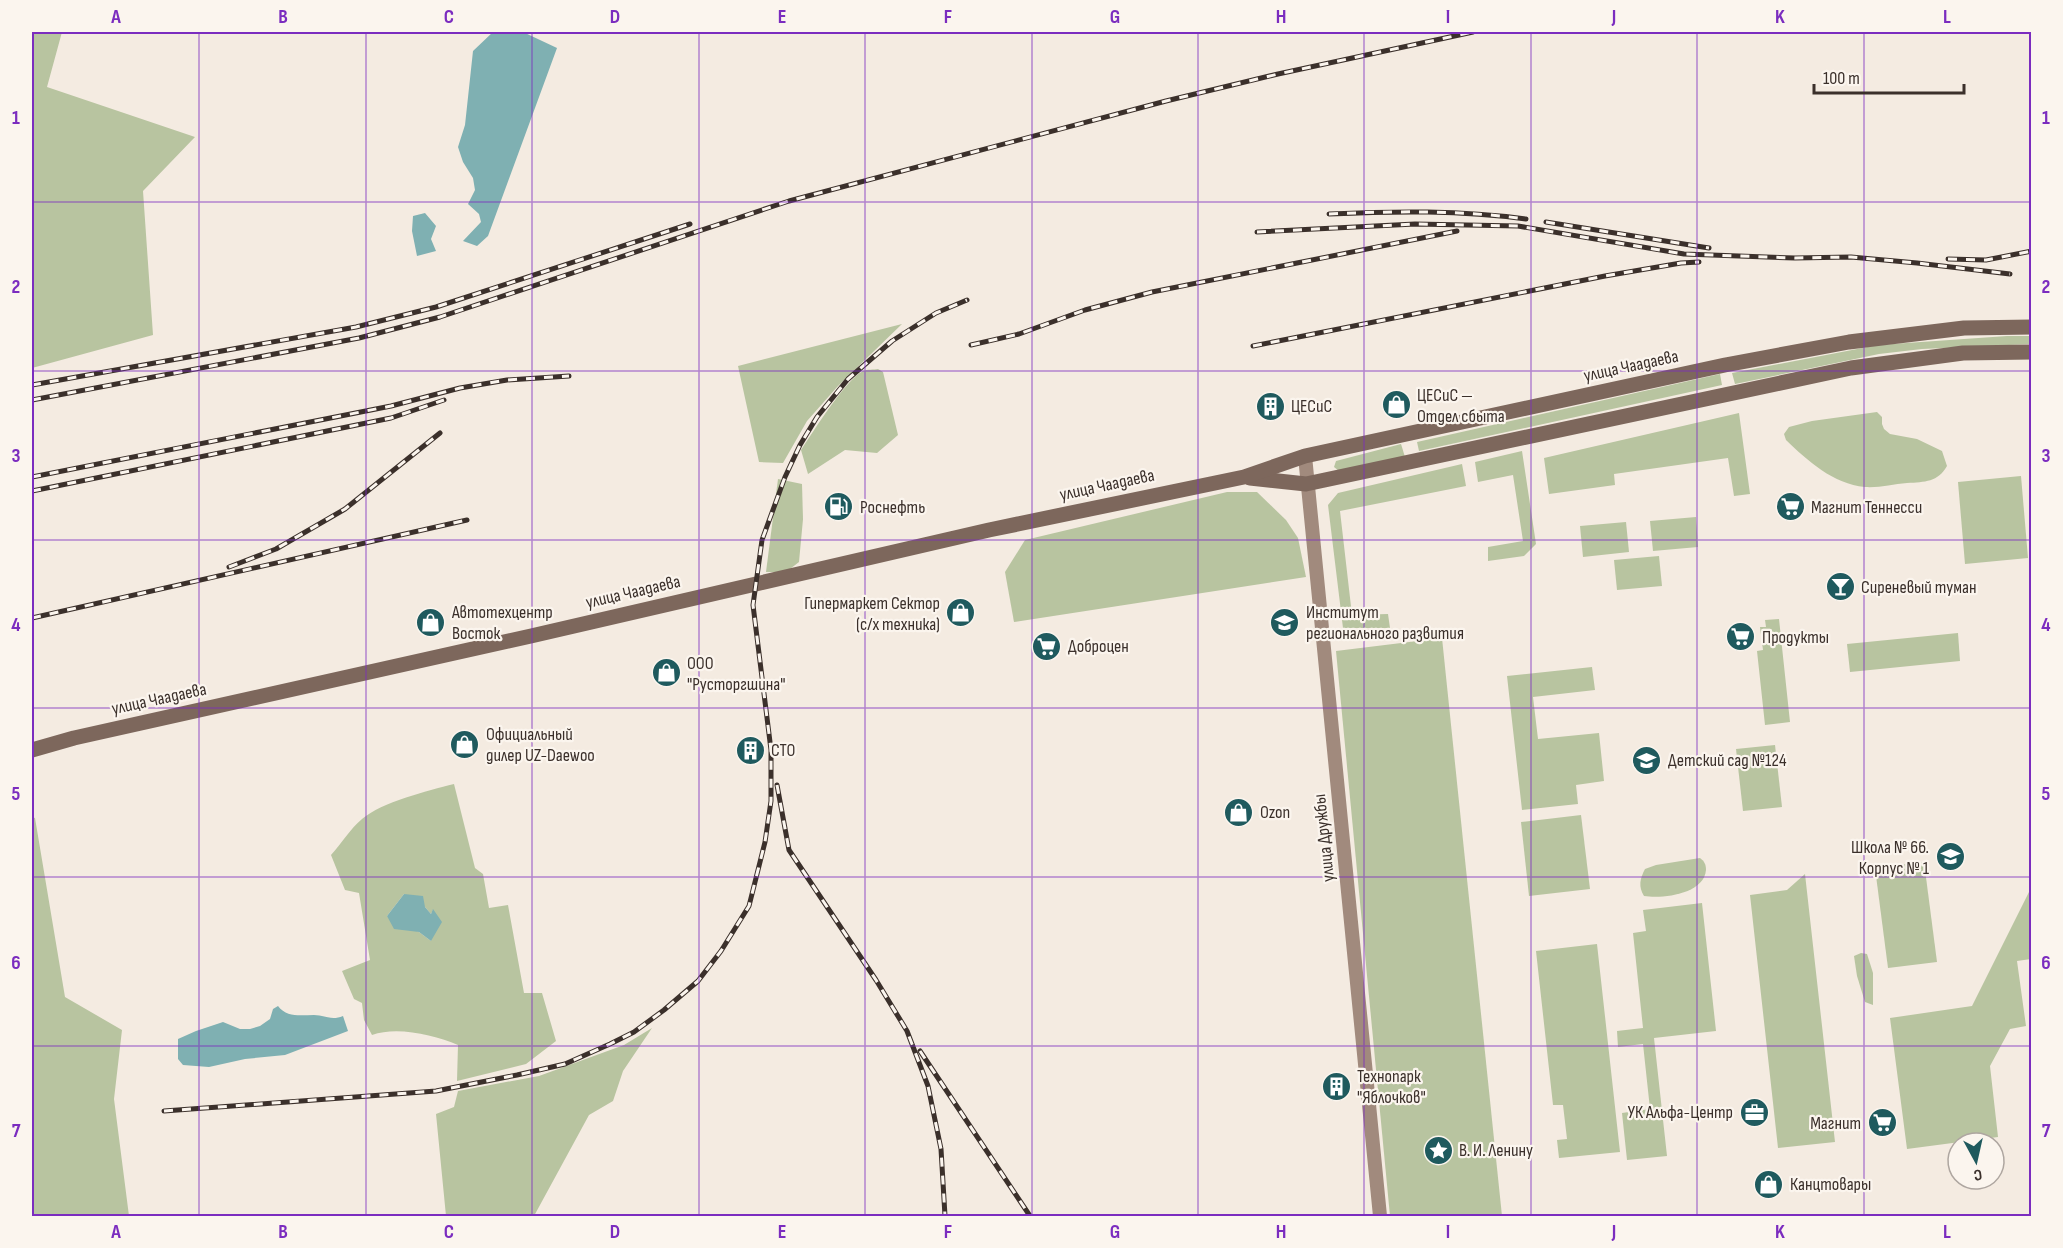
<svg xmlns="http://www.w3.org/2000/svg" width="2063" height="1248" font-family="'Sofia Sans Condensed',sans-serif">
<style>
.green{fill:#b8c4a0;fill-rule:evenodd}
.water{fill:#7fb0b2}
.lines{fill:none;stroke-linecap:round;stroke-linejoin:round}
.secondary{stroke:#a18a7d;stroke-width:14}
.primary{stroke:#7d675c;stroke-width:15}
.rail-casing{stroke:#3b302b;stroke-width:5}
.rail{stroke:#fbf5ee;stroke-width:3;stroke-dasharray:9;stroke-linecap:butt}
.grid{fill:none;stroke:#7b2cbf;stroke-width:1.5;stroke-opacity:0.55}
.labels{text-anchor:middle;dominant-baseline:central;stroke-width:4.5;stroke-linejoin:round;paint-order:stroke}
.street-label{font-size:18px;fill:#3b302b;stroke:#fbf5ee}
.poi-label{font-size:18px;fill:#3b302b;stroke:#fbf5ee;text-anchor:start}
.neatline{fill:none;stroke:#7b2cbf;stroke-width:2}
.grid-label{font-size:20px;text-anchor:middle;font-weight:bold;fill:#7b2cbf}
</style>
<rect width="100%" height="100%" fill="#f4ebe1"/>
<!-- green -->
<g class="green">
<path d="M32 32H62L47 87 195 137 143 191 153 335 32 368Z"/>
<path d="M902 324 838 386 807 421 783 463 759 462 738 366Z"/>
<path d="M2007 336H2031V344L1922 349 1879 354 1735 384 1732 373 1878 345Z"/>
<path d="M878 369 883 372 898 435 877 453 845 450 808 474 801 450C813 432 846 379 863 371 867 369 874 370 878 369Z"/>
<path d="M1720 374 1722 385 1419 451 1417 442Z"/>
<path d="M1877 412 1882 417V424L1884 429 1890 434 1917 439 1942 451 1947 466C1938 482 1925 482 1907 483 1893 484 1879 488 1865 487 1833 484 1808 461 1786 440L1784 434 1789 427 1812 421Z"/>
<path d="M1739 413 1750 494 1734 496 1728 458 1614 474 1615 485 1549 494 1544 458Z"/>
<path d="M1401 444 1405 457 1339 471 1334 467 1336 461Z"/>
<path d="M1522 451 1536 544 1524 556 1488 561V547L1523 541 1513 475 1478 482 1475 462Z"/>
<path d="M1462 464 1466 486 1340 511 1352 615 1388 614 1390 628H1343L1328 505 1338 493Z"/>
<path d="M2021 476 2028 558 1965 564 1958 482Z"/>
<path d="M778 479 802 484 803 519 799 562 786 572H766Z"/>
<path d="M1227 492H1257L1286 520 1298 538 1306 577 1014 622 1005 572 1025 540Z"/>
<path d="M1696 517 1698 547 1653 551 1650 521Z"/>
<path d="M1626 522 1629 552 1583 557 1580 526Z"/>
<path d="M1659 556 1662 586 1617 590 1614 560Z"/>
<path d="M1779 619 1790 722 1765 725 1757 651 1763 650 1760 627H1766L1765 620Z"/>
<path d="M1958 633 1960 661 1850 672 1847 644Z"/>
<path d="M1442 638 1502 1216H1390L1336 651Z"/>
<path d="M1592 667 1595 690 1533 697 1538 739 1599 733 1604 781 1576 785 1578 804 1522 810 1507 676Z"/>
<path d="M1775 745 1782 807 1743 811 1736 749Z"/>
<path d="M454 784 475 868 483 874 489 908 508 905 524 993H542L556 1041 526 1064 457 1081 458 1045C434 1035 397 1026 372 1035L364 1020 362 1003 354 999 342 971 370 960 359 893 345 890 331 855C341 844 350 829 362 819 382 802 427 791 454 784ZM404 894 425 907 431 914 433 910 431 941 419 932 387 916Z"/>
<path d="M1581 815 1590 889 1529 896 1521 822Z"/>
<path d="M32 817 35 818 65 997 122 1030 114 1099 129 1216H32Z"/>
<path d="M1700 858C1704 861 1706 864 1706 870 1704 894 1663 899 1644 896 1638 886 1640 879 1645 869L1656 865Z"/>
<path d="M1924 862 1937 962 1888 968 1875 868Z"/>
<path d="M1805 874 1835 1142 1778 1148 1750 895 1787 890Z"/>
<path d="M2031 888V959L2017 961 2026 1026 2010 1029 1990 1066 1998 1137 1907 1149 1890 1018 1972 1006Z"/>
<path d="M1702 903 1716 1031 1654 1038 1667 1156 1627 1160 1622 1113 1650 1109 1643 1044 1618 1047 1617 1031 1643 1028 1633 933 1646 931 1643 910Z"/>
<path d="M1597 944 1620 1152 1559 1158 1557 1140 1567 1139 1563 1105H1553L1536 951Z"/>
<path d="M1861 953 1867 954 1873 973V1005L1865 1002 1857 976 1854 956Z"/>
<path d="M652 1028 623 1071 613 1101 589 1115 534 1216H446L436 1114 454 1107 458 1091 539 1076 624 1045Z"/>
</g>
<!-- water -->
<g class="water">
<path d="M493 32H523L557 48 488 236 477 246 463 241 481 222 479 214 468 204 475 190 473 178 463 162 458 147 465 125 473 51Z"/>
<path d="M425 213 436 226 431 239 436 251 417 256 412 231 413 216Z"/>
<path d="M404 894 423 896 425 907 431 914 433 909 442 922 431 941 419 932 394 929 387 916Z"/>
<path d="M278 1006C287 1018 301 1015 314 1015 325 1015 331 1021 343 1016L348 1031 285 1055 245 1059 209 1067 183 1065 178 1059V1039L196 1031 223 1022 240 1029H250L260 1026 270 1019 273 1009Z"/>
</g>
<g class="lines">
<!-- secondary -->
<path class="secondary" d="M1305 456 1380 1216"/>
<!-- primary -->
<g class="primary">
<path d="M1250 478 1306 484 1851 368 1963 353 2032 352"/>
<path d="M32 750 74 738 531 636 989 530 1244 477 1305 456 1725 365 1849 342 1964 328 2032 327"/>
</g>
<defs>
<g id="rail">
<path d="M1329 214C1395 211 1460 210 1526 219"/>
<path d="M1546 222 1709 248"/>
<path d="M1257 232 1415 224 1518 226 1684 254 1795 258 1851 257 1917 263 2010 274"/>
<path d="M1948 259 1986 260 2032 251"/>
<path d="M971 345 1019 334 1085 310 1152 292 1457 231"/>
<path d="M1253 346 1605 276 1681 263 1699 262"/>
<path d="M32 385 356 327 436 307 690 224"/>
<path d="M32 400 359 338 440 317 789 201 1166 101 1278 74 1473 32"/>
<path d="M32 477 391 406 460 388 507 380 569 376"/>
<path d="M32 491 391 418 444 400"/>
<path d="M229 567 276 549 345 509 440 433"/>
<path d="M32 618 467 520"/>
<path d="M777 785 789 850 876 980 907 1031 928 1086 941 1149 945 1216"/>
<path d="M920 1051 1030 1216"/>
<path d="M164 1111 436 1091 517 1075 565 1064 610 1044 634 1032 664 1010 698 981 721 951 749 906 765 842 771 801V750L753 605 762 540 785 477 800 445 817 417 848 379 892 341 936 313 967 300"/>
</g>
</defs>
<!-- rail casing -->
<use href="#rail" class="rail-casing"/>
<!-- rail -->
<use href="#rail" class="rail"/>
</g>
<!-- grid -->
<path class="grid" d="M199 32V1216M366 32V1216M532 32V1216M699 32V1216M865 32V1216M1032 32V1216M1198 32V1216M1364 32V1216M1531 32V1216M1697 32V1216M1864 32V1216M32 202H2032M32 371H2032M32 540H2032M32 708H2032M32 877H2032M32 1046H2032"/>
<!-- icons -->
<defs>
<symbol id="shop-disc" viewBox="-11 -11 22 22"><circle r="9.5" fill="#1f5a5e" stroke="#fbf5ee"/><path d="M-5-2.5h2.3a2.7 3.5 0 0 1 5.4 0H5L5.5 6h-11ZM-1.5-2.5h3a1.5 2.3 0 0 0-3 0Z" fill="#fff"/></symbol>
<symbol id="building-disc" viewBox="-11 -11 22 22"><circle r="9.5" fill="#1f5a5e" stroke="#fbf5ee"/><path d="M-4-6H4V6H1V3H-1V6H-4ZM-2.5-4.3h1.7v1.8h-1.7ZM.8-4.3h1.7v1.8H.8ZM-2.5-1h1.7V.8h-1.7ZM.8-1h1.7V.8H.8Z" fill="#fff"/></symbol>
<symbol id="fuel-disc" viewBox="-11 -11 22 22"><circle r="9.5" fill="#1f5a5e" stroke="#fbf5ee"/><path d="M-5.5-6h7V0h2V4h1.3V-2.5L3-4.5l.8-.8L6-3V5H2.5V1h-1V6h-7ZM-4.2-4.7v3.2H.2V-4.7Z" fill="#fff"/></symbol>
<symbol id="supermarket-disc" viewBox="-11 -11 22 22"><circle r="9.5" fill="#1f5a5e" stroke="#fbf5ee"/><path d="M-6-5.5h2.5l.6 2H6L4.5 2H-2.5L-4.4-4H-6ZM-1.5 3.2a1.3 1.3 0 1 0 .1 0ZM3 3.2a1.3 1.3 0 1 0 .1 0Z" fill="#fff"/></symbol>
<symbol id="bar-disc" viewBox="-11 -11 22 22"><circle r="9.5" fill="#1f5a5e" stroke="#fbf5ee"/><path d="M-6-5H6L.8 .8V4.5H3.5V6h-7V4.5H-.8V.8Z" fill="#fff"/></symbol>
<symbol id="university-disc" viewBox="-11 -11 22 22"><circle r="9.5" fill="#1f5a5e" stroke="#fbf5ee"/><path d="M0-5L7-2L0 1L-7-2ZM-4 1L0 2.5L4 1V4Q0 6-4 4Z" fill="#fff"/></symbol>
<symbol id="school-disc" viewBox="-11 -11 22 22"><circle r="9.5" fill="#1f5a5e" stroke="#fbf5ee"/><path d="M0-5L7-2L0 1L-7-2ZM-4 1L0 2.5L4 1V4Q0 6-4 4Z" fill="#fff"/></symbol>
<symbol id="office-disc" viewBox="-11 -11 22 22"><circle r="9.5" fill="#1f5a5e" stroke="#fbf5ee"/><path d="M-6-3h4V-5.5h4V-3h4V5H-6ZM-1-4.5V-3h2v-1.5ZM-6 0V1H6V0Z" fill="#fff"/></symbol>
<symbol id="sight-disc" viewBox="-11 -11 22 22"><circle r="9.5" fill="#1f5a5e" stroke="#fbf5ee"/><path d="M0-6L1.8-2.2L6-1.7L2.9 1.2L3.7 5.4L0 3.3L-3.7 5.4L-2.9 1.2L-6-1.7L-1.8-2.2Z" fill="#fff"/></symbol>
</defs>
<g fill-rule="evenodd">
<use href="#shop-disc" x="1380" y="388" width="33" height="33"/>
<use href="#building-disc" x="1254" y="390" width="33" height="33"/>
<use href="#fuel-disc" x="822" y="490" width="33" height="33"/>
<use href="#supermarket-disc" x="1774" y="490" width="33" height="33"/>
<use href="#bar-disc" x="1824" y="570" width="33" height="33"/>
<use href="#shop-disc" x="944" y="596" width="33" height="33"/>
<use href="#shop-disc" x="414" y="606" width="33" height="33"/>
<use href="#university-disc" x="1268" y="606" width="33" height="33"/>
<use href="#supermarket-disc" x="1724" y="620" width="33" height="33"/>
<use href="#supermarket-disc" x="1030" y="630" width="33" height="33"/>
<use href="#shop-disc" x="650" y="656" width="33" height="33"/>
<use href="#shop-disc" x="448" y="728" width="33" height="33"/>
<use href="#building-disc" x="734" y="734" width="33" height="33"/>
<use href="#school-disc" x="1630" y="744" width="33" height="33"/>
<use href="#shop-disc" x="1222" y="796" width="33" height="33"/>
<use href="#school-disc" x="1934" y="840" width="33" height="33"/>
<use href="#building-disc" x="1320" y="1070" width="33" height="33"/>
<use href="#office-disc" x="1738" y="1096" width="33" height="33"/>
<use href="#supermarket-disc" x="1866" y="1106" width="33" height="33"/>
<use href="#sight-disc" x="1422" y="1134" width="33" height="33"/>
<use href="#shop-disc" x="1752" y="1168" width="33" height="33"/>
</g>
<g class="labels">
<!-- street labels -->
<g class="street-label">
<text transform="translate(1631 366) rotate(-12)">улица Чаадаева</text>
<text transform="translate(1107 485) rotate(-12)">улица Чаадаева</text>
<text transform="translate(633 592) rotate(-13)">улица Чаадаева</text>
<text transform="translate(159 699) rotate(-12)">улица Чаадаева</text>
<text transform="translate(1324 838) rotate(-96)">улица Дружбы</text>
</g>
<!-- poi labels -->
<g class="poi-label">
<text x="1417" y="395">ЦЕСиС —<tspan x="1417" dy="21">Отдел сбыта</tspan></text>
<text x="1291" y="406">ЦЕСиС</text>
<text x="860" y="507">Роснефть</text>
<text x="1811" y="507">Магнит Теннесси</text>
<text x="1861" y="587">Сиреневый туман</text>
<text x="940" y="603" text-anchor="end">Гипермаркет Сектор<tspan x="940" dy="21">(с/х техника)</tspan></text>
<text x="452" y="612">Автотехцентр<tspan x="452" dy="21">Восток</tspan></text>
<text x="1306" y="612">Институт<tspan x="1306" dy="21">регионального развития</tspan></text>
<text x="1762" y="637">Продукты</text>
<text x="1068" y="646">Доброцен</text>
<text x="687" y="663">ООО<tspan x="687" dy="21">"Русторгшина"</tspan></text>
<text x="486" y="734">Официальный<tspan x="486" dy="21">дилер UZ-Daewoo</tspan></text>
<text x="771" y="750">СТО</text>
<text x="1668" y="760">Детский сад №124</text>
<text x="1260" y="812">Ozon</text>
<text x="1929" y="847" text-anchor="end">Школа № 66.<tspan x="1929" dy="21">Корпус № 1</tspan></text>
<text x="1357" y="1076">Технопарк<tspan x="1357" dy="21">"Яблочков"</tspan></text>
<text x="1733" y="1112" text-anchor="end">УК Альфа-Центр</text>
<text x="1861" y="1123" text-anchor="end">Магнит</text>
<text x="1459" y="1150">В. И. Ленину</text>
<text x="1790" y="1184">Канцтовары</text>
</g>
</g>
<!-- border -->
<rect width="2063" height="1248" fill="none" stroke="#fbf5ee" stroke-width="66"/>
<!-- north arrow -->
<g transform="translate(1976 1161) rotate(172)"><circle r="28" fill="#fbf5ee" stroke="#aea6a0" stroke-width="1.5"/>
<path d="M0-4.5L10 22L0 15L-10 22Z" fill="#1f5a5e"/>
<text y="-9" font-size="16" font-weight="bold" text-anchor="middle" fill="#3b302b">С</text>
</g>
<!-- scale -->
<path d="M1814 84v9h150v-9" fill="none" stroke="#3b302b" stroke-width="3"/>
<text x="1823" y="84" font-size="18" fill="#3b302b" stroke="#fbf5ee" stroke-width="4.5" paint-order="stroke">100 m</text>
<rect x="33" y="33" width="1997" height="1182" class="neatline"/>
<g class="grid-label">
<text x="116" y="23">A</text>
<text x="283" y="23">B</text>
<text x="449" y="23">C</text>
<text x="615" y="23">D</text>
<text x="782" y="23">E</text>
<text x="948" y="23">F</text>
<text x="1115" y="23">G</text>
<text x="1281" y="23">H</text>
<text x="1448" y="23">I</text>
<text x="1614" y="23">J</text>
<text x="1780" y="23">K</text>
<text x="1947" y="23">L</text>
<text x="16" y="124">1</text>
<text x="2046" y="124">1</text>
<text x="16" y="293">2</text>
<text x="2046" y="293">2</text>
<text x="16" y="462">3</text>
<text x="2046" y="462">3</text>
<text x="16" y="631">4</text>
<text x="2046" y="631">4</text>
<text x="16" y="800">5</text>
<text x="2046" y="800">5</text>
<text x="16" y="969">6</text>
<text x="2046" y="969">6</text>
<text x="16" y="1137">7</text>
<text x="2046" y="1137">7</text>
<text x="116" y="1238">A</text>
<text x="283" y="1238">B</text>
<text x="449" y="1238">C</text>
<text x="615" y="1238">D</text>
<text x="782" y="1238">E</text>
<text x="948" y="1238">F</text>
<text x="1115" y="1238">G</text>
<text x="1281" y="1238">H</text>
<text x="1448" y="1238">I</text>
<text x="1614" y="1238">J</text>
<text x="1780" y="1238">K</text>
<text x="1947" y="1238">L</text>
</g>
</svg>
